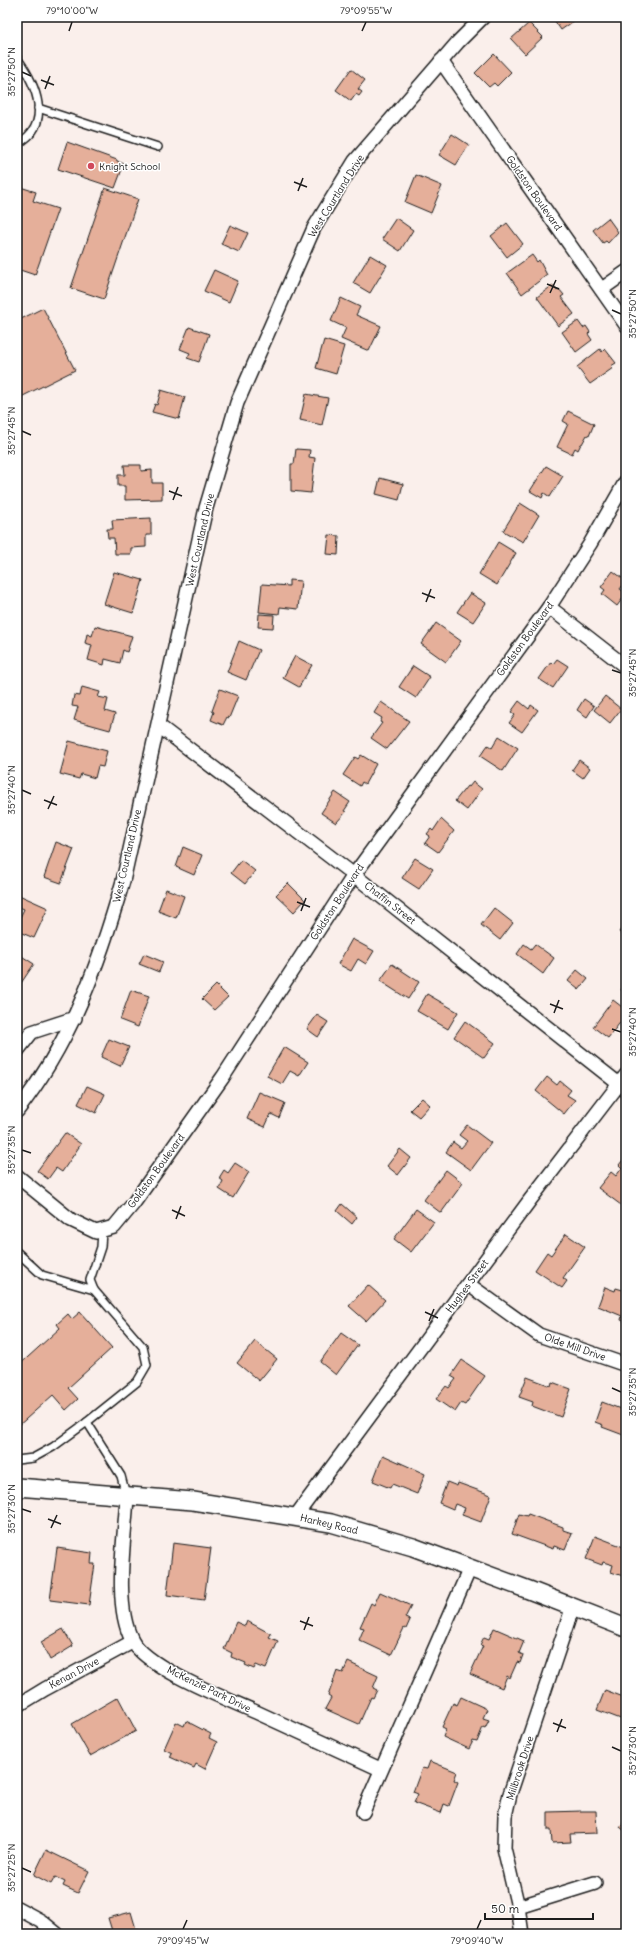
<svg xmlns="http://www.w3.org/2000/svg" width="643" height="1951" font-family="Delius,sans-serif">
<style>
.building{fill:#e5af9a;stroke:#1c1c1c}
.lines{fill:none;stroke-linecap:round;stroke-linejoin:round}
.service-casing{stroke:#1c1c1c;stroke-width:10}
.minor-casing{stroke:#1c1c1c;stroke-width:16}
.tertiary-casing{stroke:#1c1c1c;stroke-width:20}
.service{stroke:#fff;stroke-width:7}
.minor{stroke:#fff;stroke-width:13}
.tertiary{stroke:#fff;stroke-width:17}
.ticks{fill:none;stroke:#1c1c1c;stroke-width:1.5}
.poi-dot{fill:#d1495b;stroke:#fff;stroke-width:1.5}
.labels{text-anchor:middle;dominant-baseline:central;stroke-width:3;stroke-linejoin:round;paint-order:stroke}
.poi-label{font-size:10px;fill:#1c1c1c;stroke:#fff;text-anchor:start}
.street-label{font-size:10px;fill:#1c1c1c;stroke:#fff}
.neatline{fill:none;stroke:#1c1c1c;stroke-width:1.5}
.ticks-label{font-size:10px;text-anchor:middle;fill:#1c1c1c}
</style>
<rect width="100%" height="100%" fill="#faefeb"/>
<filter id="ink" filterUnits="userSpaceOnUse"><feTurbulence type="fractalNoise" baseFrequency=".025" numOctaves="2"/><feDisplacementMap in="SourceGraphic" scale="8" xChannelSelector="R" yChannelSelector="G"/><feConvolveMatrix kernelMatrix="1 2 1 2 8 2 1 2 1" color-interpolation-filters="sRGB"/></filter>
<g filter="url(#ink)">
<!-- building -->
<g class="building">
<path d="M552 17H577L578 18 561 30Z"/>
<path d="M529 23 543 37 525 54 511 39Z"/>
<path d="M494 54 511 72 497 86 494 83 489 87 475 73Z"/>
<path d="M351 69 365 80 358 89 362 92 359 96 356 94 351 101 336 90Z"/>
<path d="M452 134 469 145 456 165 439 155Z"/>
<path d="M67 142 117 160V161L124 164 115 188 58 169Z"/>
<path d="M416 175 442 186 431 213 405 202Z"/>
<path d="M17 186 36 192 33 201 58 209 35 275 17 269Z"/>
<path d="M105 188 138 199 104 299 71 288Z"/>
<path d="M396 218 413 230 400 251 382 239Z"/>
<path d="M608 218 618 232 608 243 606 241 603 243 593 230Z"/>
<path d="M507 223 523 244 507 257 491 236Z"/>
<path d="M230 225 248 233 239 252 221 244Z"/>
<path d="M370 255 387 265 370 293 353 283Z"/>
<path d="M532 255 537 262 539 260 547 275 522 294 507 273Z"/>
<path d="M214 270 238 281 229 302 204 291Z"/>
<path d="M553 285 557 291 559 289 564 295 561 297 574 314 558 326 537 297Z"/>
<path d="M341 298 360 307 356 315 381 326 369 351 341 339 346 328 331 321Z"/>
<path d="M43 308 75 370 17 399V321Z"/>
<path d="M578 321 583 328 586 326 590 332 588 334 592 340 576 352 562 332Z"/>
<path d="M189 327 209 334 199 362 187 358 190 353 180 349Z"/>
<path d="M324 340 344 346 336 374 316 368Z"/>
<path d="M600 349 602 352 605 349 616 363 611 366 613 368 590 384 577 367Z"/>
<path d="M161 390 185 397 179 419 152 412 155 404 157 405Z"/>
<path d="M306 394 328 398 322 425 300 420Z"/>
<path d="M568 411 594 424 589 436 587 435 582 444H581L578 450 575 448 572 454 557 447 568 424 563 421Z"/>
<path d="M296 449 310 450 309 457 315 458 311 493 291 491V464H294Z"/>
<path d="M124 465H141V471L152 470V483H162V499L125 500V486H118V475H125Z"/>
<path d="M546 466 563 476 550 497 544 493 542 498 530 491Z"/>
<path d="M380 478 403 484 399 500 376 494Z"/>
<path d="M520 503 539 515 523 542 503 531Z"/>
<path d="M151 518V535H146V547L131 548V554H115L114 538H108L107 529H113L112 520Z"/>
<path d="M329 535 339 536 338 555 327 554Z"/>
<path d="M498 542 516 553 497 585 479 574Z"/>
<path d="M613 571 626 581 620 589 626 594 617 606 602 594 605 590 601 587Z"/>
<path d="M114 572 143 580 133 613 104 604Z"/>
<path d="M289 580 301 581 298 609 280 607 279 614 259 612 262 584 289 586Z"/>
<path d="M470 593 486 603 473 622 457 612Z"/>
<path d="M259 614 274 615 273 628 258 627Z"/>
<path d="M436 623 461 641 446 662 421 644Z"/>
<path d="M95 626 132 636 127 652 123 650 120 663 105 659 104 665 88 660 92 645 85 643 87 634 92 636Z"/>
<path d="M239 641 259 650 246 680 227 672Z"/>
<path d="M295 656 312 665 299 687 283 678Z"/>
<path d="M557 659 568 666 553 688 539 679 551 662 553 664Z"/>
<path d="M413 666 430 677 416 698 399 687Z"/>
<path d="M82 687 100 692 98 697 108 699 105 711 115 714 110 730 74 720 78 707 72 706 74 695 80 696Z"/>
<path d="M220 689 238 696 229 718 227 717 223 725 211 720 214 712 212 711Z"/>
<path d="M605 696 621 709 610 723 594 710Z"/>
<path d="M584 699 594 706 587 717 577 710Z"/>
<path d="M519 701 529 709 531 705 538 710 522 732 509 723 515 715 511 712Z"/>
<path d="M381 702 409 721 387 749 371 738 382 723 380 722 382 718 374 713Z"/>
<path d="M499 736 518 748 503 771 480 756 488 745 492 748Z"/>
<path d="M69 741 107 751 103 767 98 766 95 778 81 774 79 779 60 774Z"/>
<path d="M361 755 376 764 365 784 362 782 360 786 343 775 355 757 358 759Z"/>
<path d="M579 760 590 768 583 778 572 770Z"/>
<path d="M473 782 482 789 467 810 455 801 467 786 469 787Z"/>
<path d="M335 792 350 802 344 811 346 812 336 823 321 813Z"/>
<path d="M441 819 454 831 438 852 425 843 430 836 427 834 431 829 433 831Z"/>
<path d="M56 842 74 849 61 883 44 877Z"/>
<path d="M183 847 202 855 194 875 176 867Z"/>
<path d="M415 858 433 869 419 889 402 878Z"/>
<path d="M241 860 255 871 245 884 231 873Z"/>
<path d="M288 883 305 900 294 912 276 895Z"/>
<path d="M166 889 184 896 176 918 158 911Z"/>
<path d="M19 895 48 908 34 938 17 931V924L24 909 17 906Z"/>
<path d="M494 908 513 923 500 940 481 925Z"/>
<path d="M626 923V938L619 932Z"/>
<path d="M352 939 374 951 366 964 358 959 351 971 338 964Z"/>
<path d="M524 944 531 949 535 944 554 958 543 974 517 954Z"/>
<path d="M17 953 34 964 17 989Z"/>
<path d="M144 954 163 962 159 972 139 964Z"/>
<path d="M392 964 419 982 408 999 380 981Z"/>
<path d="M577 970 588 979 579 990 568 981Z"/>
<path d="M626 983V994L621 990Z"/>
<path d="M216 985 228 997 214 1010 202 999Z"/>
<path d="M131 990 149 996 138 1027 120 1020Z"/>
<path d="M427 994 458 1012 448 1029 417 1011Z"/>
<path d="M613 1000 626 1010V1015L608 1038 593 1027Z"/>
<path d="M317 1015 328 1022 318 1037 307 1029Z"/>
<path d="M465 1021 495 1043 484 1058 454 1037Z"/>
<path d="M109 1039 129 1047 120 1066 101 1057Z"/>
<path d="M284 1047 308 1062 299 1076 290 1071 282 1084 267 1076Z"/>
<path d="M547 1077 557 1085 560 1081 571 1090 567 1095 575 1100 564 1114 536 1091Z"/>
<path d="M87 1086 105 1094 96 1113 78 1104Z"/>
<path d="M259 1092 285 1103 279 1118 271 1114 265 1127 247 1119Z"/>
<path d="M422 1098 430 1105 419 1117 410 1110Z"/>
<path d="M467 1125 491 1143 471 1170 446 1152 453 1142 461 1148 467 1141 459 1135Z"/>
<path d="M65 1133 81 1144 62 1172 56 1168 48 1179 37 1171Z"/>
<path d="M400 1149 411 1158 398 1175 387 1166Z"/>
<path d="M626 1156V1198L621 1205 598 1188 611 1172 616 1176 622 1168 619 1165Z"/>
<path d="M235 1163 249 1172 233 1198 219 1189 223 1181 219 1178 224 1170 228 1173Z"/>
<path d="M446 1170 463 1183 441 1213 424 1200Z"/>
<path d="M342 1204 357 1217 352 1224 337 1211Z"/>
<path d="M416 1209 434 1222 411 1252 394 1239Z"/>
<path d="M566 1234 585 1247 563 1278 567 1281 562 1288 535 1270 547 1252 551 1255Z"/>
<path d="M368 1285 385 1300 366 1321 349 1306Z"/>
<path d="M605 1287 615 1291 616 1288 626 1291V1322L621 1320 622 1316 598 1306Z"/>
<path d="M80 1312 112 1348 68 1388 78 1399 66 1410 53 1395 17 1427V1367L60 1328 57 1324 68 1314 72 1319Z"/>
<path d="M341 1333 358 1345 336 1375 320 1362Z"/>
<path d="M255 1341 277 1359 259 1381 237 1363Z"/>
<path d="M462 1360 485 1376 465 1405 461 1403 455 1412 436 1399 446 1386 449 1388 456 1379 451 1376Z"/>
<path d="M527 1377 551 1386 552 1382 571 1389 561 1417 532 1406 533 1402 519 1397Z"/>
<path d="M602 1402 626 1411V1436L602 1427 603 1425 595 1422Z"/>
<path d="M383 1455 425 1474 417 1494 392 1484 390 1488 373 1481Z"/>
<path d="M447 1482 457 1486 458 1483 491 1495 481 1522 462 1515 465 1508 455 1504 453 1509 439 1503Z"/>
<path d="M519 1514 527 1516 528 1514 563 1527V1530L572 1533 565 1550 554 1546 553 1549 512 1534Z"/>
<path d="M595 1536 626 1548V1577L611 1572 613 1565 603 1562 602 1565 586 1559Z"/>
<path d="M173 1543 211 1548 204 1600 167 1595Z"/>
<path d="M57 1548 92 1553 91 1564H95L89 1605 50 1600Z"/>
<path d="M380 1592 411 1606 405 1618 410 1620 406 1629 404 1628 391 1655 359 1640 364 1628 360 1627 371 1603 374 1605Z"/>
<path d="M247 1621 271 1634 269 1637 278 1641 266 1669 256 1665 254 1669 245 1665 246 1663 231 1657 232 1653 224 1649 236 1622 245 1626Z"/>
<path d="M494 1628 524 1641 519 1653 523 1655 520 1663 517 1662 510 1678 507 1676 502 1688 470 1674 483 1646 480 1645 484 1637 489 1639Z"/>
<path d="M63 1629 73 1646 50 1660 41 1642Z"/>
<path d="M348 1662 378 1676 373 1688 377 1690 373 1698 371 1697 359 1724 325 1709 331 1698 328 1696 337 1671 343 1673Z"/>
<path d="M605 1690 626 1698V1721L597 1710Z"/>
<path d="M118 1697 136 1731 90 1756 72 1724Z"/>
<path d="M461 1697 487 1709 483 1718 489 1720 485 1728 483 1727 477 1742 473 1741 469 1749 443 1737 446 1729 442 1727 453 1703 457 1705Z"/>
<path d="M186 1721 211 1734 209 1738 217 1742 205 1769 196 1764 194 1768 170 1757 172 1753 164 1749 176 1722 184 1726Z"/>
<path d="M430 1761 457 1772 454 1780 458 1782 449 1806 444 1804 441 1813 414 1803 418 1794 413 1792 422 1768 427 1769Z"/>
<path d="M582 1811H596L597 1833 570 1834 571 1842 552 1843 551 1830H548V1812Z"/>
<path d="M626 1819V1832L620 1827Z"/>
<path d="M46 1850 89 1871 78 1893 63 1886 65 1882 55 1877 51 1884 34 1875Z"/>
<path d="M131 1912 136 1929H138L139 1934H113L108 1918Z"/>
</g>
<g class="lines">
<defs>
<g id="service">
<path d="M17 58C36 84 54 125 17 144"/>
<path d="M38 108 158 147"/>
<path d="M102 1231 101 1247 90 1280 94 1290 143 1347 147 1365 137 1382 87 1422 121 1476 126 1495"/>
<path d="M17 1252 42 1275 94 1290"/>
<path d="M17 1460 33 1458 53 1447 87 1422"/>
</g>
<g id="minor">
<path d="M441 61 626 325"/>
<path d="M602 289 626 272"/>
<path d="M549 607 626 667"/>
<path d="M159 726 354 875 619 1084"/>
<path d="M17 1051 32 1032 75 1018"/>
<path d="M17 1111C71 1042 99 964 123 881L206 508 237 403 314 228 355 161 458 42 483 17"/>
<path d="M17 1176 71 1220 96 1232 114 1227 133 1204 223 1077 354 875 549 607 590 544 626 481"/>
<path d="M468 1284 539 1335 626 1365"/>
<path d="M127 1497C125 1537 113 1604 132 1640 146 1668 227 1699 256 1712 298 1731 339 1750 380 1769"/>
<path d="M295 1517 530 1200 626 1075"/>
<path d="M17 1706 45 1689 132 1642"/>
<path d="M363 1812 470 1568"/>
<path d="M518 1907 595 1883"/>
<path d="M17 1908 41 1921 57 1934"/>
<path d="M522 1934 518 1907 504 1848 505 1816 510 1794 573 1606"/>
</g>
<path id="tertiary" d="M17 1487 193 1501 331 1523 413 1547 529 1590 626 1628"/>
</defs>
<!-- service casing -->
<use href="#service" class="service-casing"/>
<!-- minor casing -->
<use href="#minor" class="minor-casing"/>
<!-- tertiary casing -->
<use href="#tertiary" class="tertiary-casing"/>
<!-- service -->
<use href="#service" class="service"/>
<!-- minor -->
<use href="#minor" class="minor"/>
<!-- tertiary -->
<use href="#tertiary" class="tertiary"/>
</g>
</g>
<!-- ticks -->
<path class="ticks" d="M69 31 72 22M362 31 366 22M22 72 31 76M41 80 54 85M45 89 50 76M294 182 307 187M298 191 303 178M547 284 559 289M550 293 556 280M612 310 621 314M22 431 31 435M169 491 182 496M173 500 178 487M422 593 435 598M426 602 431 589M612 670 621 673M22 790 31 794M44 800 57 805M48 809 54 796M297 902 310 907M301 911 306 898M550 1004 563 1009M554 1013 559 1000M612 1029 621 1032M22 1150 31 1153M172 1210 185 1216M176 1219 181 1206M425 1312 438 1318M429 1321 434 1309M612 1388 621 1392M22 1509 31 1512M48 1519 61 1524M51 1528 57 1515M300 1621 313 1626M304 1630 309 1617M553 1723 566 1728M557 1732 562 1719M612 1747 621 1751M22 1868 31 1872M183 1929 187 1920M477 1929 481 1920"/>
<!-- markers -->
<circle class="poi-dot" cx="91" cy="166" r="4"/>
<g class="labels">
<!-- poi labels -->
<g class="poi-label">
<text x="99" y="166">Knight School</text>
</g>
<!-- street labels -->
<g class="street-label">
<text transform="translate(534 193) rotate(55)">Goldston Boulevard</text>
<text transform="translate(336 196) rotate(-58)">West Courtland Drive</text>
<text transform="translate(200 540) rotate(-77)">West Courtland Drive</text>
<text transform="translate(525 639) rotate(-54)">Goldston Boulevard</text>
<text transform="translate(127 856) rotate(-77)">West Courtland Drive</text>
<text transform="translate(337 902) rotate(-57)">Goldston Boulevard</text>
<text transform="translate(390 903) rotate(38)">Chaffin Street</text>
<text transform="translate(156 1171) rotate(-54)">Goldston Boulevard</text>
<text transform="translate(467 1286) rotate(-53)">Hughes Street</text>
<text transform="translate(575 1347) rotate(19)">Olde Mill Drive</text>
<text transform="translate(329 1524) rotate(13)">Harkey Road</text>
<text transform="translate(74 1673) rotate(-28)">Kenan Drive</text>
<text transform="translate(209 1689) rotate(26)">McKenzie Park Drive</text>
<text transform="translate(520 1768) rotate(-72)">Millbrook Drive</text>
</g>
</g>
<!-- margin -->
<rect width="643" height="1951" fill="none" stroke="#fff" stroke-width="44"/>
<!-- scale -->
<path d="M485 1913v6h108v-6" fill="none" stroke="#1c1c1c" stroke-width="2"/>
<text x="491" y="1913" font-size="12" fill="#1c1c1c" stroke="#ffffff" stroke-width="3" paint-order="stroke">50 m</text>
<rect x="22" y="22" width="599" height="1907" class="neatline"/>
<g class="ticks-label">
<text x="72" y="14">79°10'00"W</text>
<text x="366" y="14">79°09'55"W</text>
<text transform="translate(11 72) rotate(-90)" y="4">35°27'50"N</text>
<text transform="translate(632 314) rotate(-90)" y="4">35°27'50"N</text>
<text transform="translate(11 431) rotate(-90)" y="4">35°27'45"N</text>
<text transform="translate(632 673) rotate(-90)" y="4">35°27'45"N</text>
<text transform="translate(11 790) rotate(-90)" y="4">35°27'40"N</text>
<text transform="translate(632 1032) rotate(-90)" y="4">35°27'40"N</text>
<text transform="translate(11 1150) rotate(-90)" y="4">35°27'35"N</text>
<text transform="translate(632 1392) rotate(-90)" y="4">35°27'35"N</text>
<text transform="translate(11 1509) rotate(-90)" y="4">35°27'30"N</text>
<text transform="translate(632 1751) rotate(-90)" y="4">35°27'30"N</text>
<text transform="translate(11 1868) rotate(-90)" y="4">35°27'25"N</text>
<text x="183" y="1944">79°09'45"W</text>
<text x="477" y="1944">79°09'40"W</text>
</g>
</svg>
